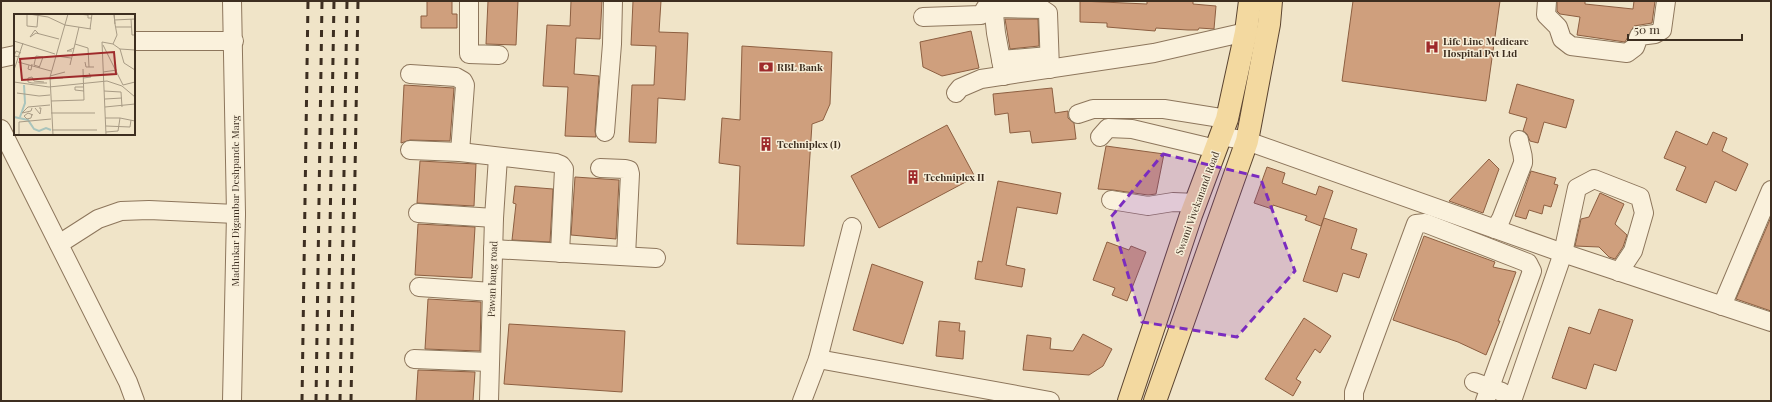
<svg xmlns="http://www.w3.org/2000/svg" width="1772" height="402" font-family="'Playfair Display',serif">
<style>
.building{fill:#cf9f7d;stroke:#8d5f41}
.lines{fill:none;stroke-linecap:round;stroke-linejoin:round}
.minor-casing{stroke:#8d765c;stroke-width:20}
.major-casing{stroke:#5b4430;stroke-width:24}
.minor{stroke:#faf1dc;stroke-width:18}
.major{stroke:#f3d9a0;stroke-width:22}
.rail{stroke:#3d2e20;stroke-width:3;stroke-dasharray:7 7;stroke-linecap:butt}
.marked{fill:#7b2cbf;fill-opacity:0.2;stroke:#7b2cbf;stroke-width:3;stroke-dasharray:8 5;stroke-linejoin:round}
.labels{text-anchor:middle;dominant-baseline:central;stroke-width:3;stroke-linejoin:round;paint-order:stroke}
.poi-label{font-size:10px;font-weight:bold;fill:#3d2e20;stroke:#f7eed8;text-anchor:start}
.street-label{font-size:10px;fill:#3d2e20;stroke:#f7eed8}
.inset-river{fill:none;stroke:#a9c4bc;stroke-width:2}
.inset-road{fill:none;stroke:#a89b85;stroke-width:1}
.view{fill:#9e2a2b;fill-opacity:0.15;stroke:#9e2a2b;stroke-width:2}
.inset-edge{fill:none;stroke:#3d2e20;stroke-width:2}
</style>
<rect width="100%" height="100%" fill="#f0e4c8"/>
<!-- building -->
<g class="building">
<path d="M427 1H452V14H457V28H421V16H427Z"/>
<path d="M488 1H518L516 45 486 44Z"/>
<path d="M571 1H602L600 39 576 38 574 74 599 76 595 131 596 137 565 136 568 87 543 86 547 25 570 26Z"/>
<path d="M633 1H661L659 32 688 33 685 100 658 98 656 143 629 142 632 85H654L656 46 631 45Z"/>
<path d="M1080 1 1147 4V1H1193V4L1216 6 1214 29 1199 28 1198 30H1188L1156 28 1155 31 1107 27V23L1080 22Z"/>
<path d="M1353 1H1500L1486 101 1342 81Z"/>
<path d="M1557 1H1585V4L1633 9 1634 1H1655L1652 23 1634 26 1625 42 1577 35 1580 17 1560 14 1557 11Z"/>
<path d="M1005 19H1038L1039 46 1010 49Z"/>
<path d="M971 31 979 68 942 76 923 67 920 42Z"/>
<path d="M742 46 832 52 830 104 823 120 812 124 804 246 737 244 740 166 719 163 722 118 740 120Z"/>
<path d="M1517 84 1574 100 1566 128 1544 122 1538 143 1530 141 1527 134 1523 131 1527 118 1509 113Z"/>
<path d="M404 85 454 88 450 141 410 140 401 143Z"/>
<path d="M1052 88 1055 113 1068 111V118L1074 123 1076 139 1032 143 1030 131 1010 133 1008 113 995 115 993 94Z"/>
<path d="M947 125 975 177 879 228 851 176Z"/>
<path d="M1676 131 1707 145 1713 132 1727 138 1722 151 1748 164 1736 191 1715 181 1706 203 1676 190 1686 167 1664 158Z"/>
<path d="M1106 146 1164 154 1156 194 1148 195 1113 190 1098 189Z"/>
<path d="M1489 159 1499 169 1483 213 1449 201Z"/>
<path d="M420 161 476 164 474 206 417 203Z"/>
<path d="M1267 167 1285 173 1282 183 1316 195 1319 186 1333 191 1321 226 1305 220 1307 216 1273 205 1272 209 1254 203Z"/>
<path d="M1531 171 1556 178 1554 184 1558 185 1551 207 1544 205 1542 214 1529 210 1526 219 1515 216Z"/>
<path d="M575 177 619 180 616 239 571 235Z"/>
<path d="M998 181 1061 193 1057 214 1017 207 1006 265 1025 269 1022 287 975 279 978 261 982 262Z"/>
<path d="M515 186 553 189 550 242 512 240 516 204 513 203Z"/>
<path d="M1600 193 1624 204 1615 224 1627 235 1623 247 1615 259 1609 257 1599 247 1575 246 1581 219 1589 217Z"/>
<path d="M1771 217V311L1736 299Z"/>
<path d="M1324 218 1357 229 1351 249 1367 254 1359 278 1343 273 1337 292 1303 281Z"/>
<path d="M418 224 475 227 472 278 415 275Z"/>
<path d="M1424 236 1495 262 1493 267 1516 272 1498 321H1500L1486 355 1458 342 1393 320Z"/>
<path d="M1107 242 1129 250 1131 246 1146 252 1127 301 1112 295 1115 288 1093 280Z"/>
<path d="M872 264 923 282 903 344 853 330Z"/>
<path d="M428 299 481 302 480 351 425 349Z"/>
<path d="M1599 309 1633 320 1616 371 1594 364 1586 389 1552 378 1569 327 1590 334Z"/>
<path d="M1304 318 1331 336 1320 353 1315 349 1296 379 1301 382 1293 396 1265 379Z"/>
<path d="M939 321 960 323 959 331H965L963 359 936 356Z"/>
<path d="M509 324 625 331 622 392 504 384Z"/>
<path d="M1083 334 1112 349 1103 366 1089 375 1023 370 1027 335 1051 338 1050 349 1073 351Z"/>
<path d="M418 370 475 372 473 401H416Z"/>
</g>
<g class="lines">
<defs>
<g id="minor">
<path d="M469 1V54L499 55"/>
<path d="M1547 1 1546 15 1558 27 1562 39 1571 46 1627 53 1635 47 1639 36 1655 34 1662 30 1666 1"/>
<path d="M923 17 981 15 990 1"/>
<path d="M134 41H234"/>
<path d="M1 58 15 55"/>
<path d="M1001 60 1049 56"/>
<path d="M410 74 456 77 463 81 465 85 460 152"/>
<path d="M1004 76 996 33 994 14 998 8 1042 9 1048 13 1050 69"/>
<path d="M956 93 960 88 981 79 1154 53 1246 32"/>
<path d="M1078 114 1093 109H1164L1227 119"/>
<path d="M1 129 128 382 135 401"/>
<path d="M605 132 612 44 613 1"/>
<path d="M1221 136 1247 141 1563 253 1771 322"/>
<path d="M1100 137 1108 128 1132 129 1216 149"/>
<path d="M410 150 460 152 556 163 561 165 564 169 560 253"/>
<path d="M600 168 625 169 629 170 630 174 626 256"/>
<path d="M1111 200 1148 206 1173 202 1197 203"/>
<path d="M418 213 494 218"/>
<path d="M1495 229 1501 219 1523 163C1524 154 1520 148 1519 140"/>
<path d="M59 244 98 219 121 211 149 210 236 214"/>
<path d="M493 249 656 258"/>
<path d="M419 287 492 292"/>
<path d="M1722 306 1771 190"/>
<path d="M414 359 490 362"/>
<path d="M818 359 1050 401"/>
<path d="M1474 382 1502 392"/>
<path d="M232 401 236 214 232 1"/>
<path d="M489 401 494 218 498 157"/>
<path d="M802 401 818 359 852 227"/>
<path d="M1354 401V392L1416 224 1425 223 1528 263 1532 271 1485 401"/>
<path d="M1512 401 1563 253 1577 188 1594 179 1640 197 1644 213 1633 251 1619 272"/>
</g>
<g id="major">
<path d="M1129 401 1191 215 1227 119 1246 32 1250 1"/>
<path d="M1155 401 1247 141 1269 24 1271 1"/>
</g>
</defs>
<!-- minor casing -->
<use href="#minor" class="minor-casing"/>
<!-- major casing -->
<use href="#major" class="major-casing"/>
<!-- minor -->
<use href="#minor" class="minor"/>
<!-- major -->
<use href="#major" class="major"/>
<!-- rail -->
<g class="rail">
<path d="M302 401 308 1"/>
<path d="M316 401 322 1"/>
<path d="M327 401 334 1"/>
<path d="M340 401 347 1"/>
<path d="M351 401 358 1"/>
</g>
</g>
<!-- marked area -->
<path class="marked" d="M1163 154 1260 177 1295 271 1237 337 1142 322 1111 217Z"/>
<!-- icons -->
<defs>
<symbol id="hospital-bare" viewBox="-9 -9 18 18"><path d="M-5-5h3v3.5h4V-5h3V5h-3V1.5h-4V5h-3Z" fill="#9e2a2b" stroke="#f7eed8" stroke-width="2.5" paint-order="stroke"/></symbol>
<symbol id="bank-bare" viewBox="-9 -9 18 18"><path d="M-6-4H6V4H-6ZM0-2.3a2.3 2.3 0 1 0 0 4.6a2.3 2.3 0 1 0 0-4.6Z" fill="#9e2a2b" stroke="#f7eed8" stroke-width="2.5" paint-order="stroke"/></symbol>
<symbol id="building-bare" viewBox="-9 -9 18 18"><path d="M-4-6H4V6H1V3H-1V6H-4ZM-2.5-4.3h1.7v1.8h-1.7ZM.8-4.3h1.7v1.8H.8ZM-2.5-1h1.7V.8h-1.7ZM.8-1h1.7V.8H.8Z" fill="#9e2a2b" stroke="#f7eed8" stroke-width="2.5" paint-order="stroke"/></symbol>
</defs>
<g fill-rule="evenodd">
<use href="#hospital-bare" x="1422" y="37" width="20" height="20"/>
<use href="#bank-bare" x="756" y="57" width="20" height="20"/>
<use href="#building-bare" x="756" y="134" width="20" height="20"/>
<use href="#building-bare" x="903" y="167" width="20" height="20"/>
</g>
<g class="labels">
<!-- poi labels -->
<g class="poi-label">
<text x="1443" y="41">Life Line Medicare<tspan x="1443" dy="12">Hospital Pvt Ltd</tspan></text>
<text x="777" y="67">RBL Bank</text>
<text x="777" y="144">Techniplex (I)</text>
<text x="924" y="177">Techniplex II</text>
</g>
<!-- street labels -->
<g class="street-label">
<text transform="translate(235 201) rotate(-90)">Madhukar Digambar Deshpande Marg</text>
<text transform="translate(1197 203) rotate(-70)">Swami Vivekanand Road</text>
<text transform="translate(492 279) rotate(-88)">Pawan baug road</text>
</g>
</g>
<!-- overview -->
<g transform="translate(14 14)">
<rect width="121" height="121" fill="#f0e4c8"/>
<path class="inset-river" d="M0 103 14 106 20 115 25 117 32 114 37 116M6 103 11 89 10 71"/>
<path class="inset-road" d="M13 0V12L23 13 24 1M15 0 34 3 51 11M64 0 74 1V4H78M100 0 101 10 100 0M117 5 118 21H121M100 6 121 5M51 11 77 15M102 13H118M76 15 78 0M25 20 21 16 16 23 22 19 45 25M0 27 41 40M61 30 74 34 75 53M99 30 103 21 101 10M89 31 109 71 121 68M106 35 110 49 121 56M58 37H53L60 34M42 42 57 44M6 43 0 42 2 37 7 39M4 48 37 57M71 48 72 53H80M15 51 14 55 17 56 18 50M56 51 65 13M25 54 29 43 22 42 20 51 26 53M0 56 9 29M89 58 103 56M36 62 51 58M69 64 77 63 75 59M36 65 49 64M0 68 35 73 93 67 108 72 121 83M30 68 20 67 18 63 14 64V68L18 69H33M70 73H61V76L70 77M90 77 107 78 108 93M3 79 25 82 36 81M91 85 108 84M37 87 70 86 69 55M91 93 121 90M18 94 17 97 8 99 14 93 36 91M21 94 26 100 27 94H25M37 99H81M18 100 17 104 13 105 10 102 14 99 19 101M91 104H106L121 107M92 112 116 113 117 106M38 116H83M92 118 104 117 106 104M5 121V108L37 105M39 121 36 63 54 0M92 121 88 28 99 30 106 35 121 36"/>
<path class="view" d="M100 38 102 60 8 66 6 45Z"/>
<rect width="121" height="121" class="inset-edge"/>
</g>
<!-- border -->
<rect width="1772" height="402" fill="none" stroke="#3d2e20" stroke-width="4"/>
<!-- scale -->
<path d="M1628 34v6h114v-6" fill="none" stroke="#3d2e20" stroke-width="2"/>
<text x="1634" y="34" font-size="12" fill="#3d2e20" stroke="#f7eed8" stroke-width="3" paint-order="stroke">50 m</text>
</svg>
